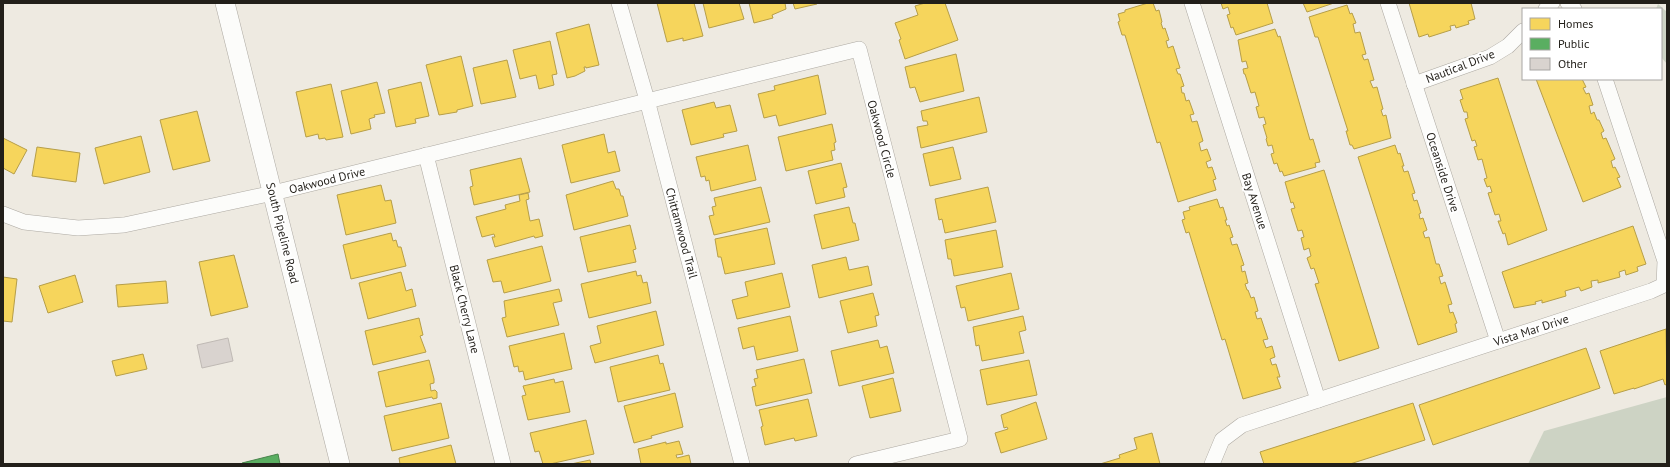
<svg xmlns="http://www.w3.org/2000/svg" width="1670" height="467" font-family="'PT Sans',sans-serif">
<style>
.green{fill:#cdd3c4}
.homes{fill:#f6d55c;stroke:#b69e48}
.public{fill:#5aae61;stroke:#49834b}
.building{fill:#d9d3cf;stroke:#bfb9b4}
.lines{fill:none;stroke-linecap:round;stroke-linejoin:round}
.minor-casing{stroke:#ada9a2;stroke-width:16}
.tertiary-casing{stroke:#ada9a2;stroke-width:20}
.minor{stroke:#fcfcfa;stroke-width:15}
.tertiary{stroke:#fcfcfa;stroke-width:19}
.labels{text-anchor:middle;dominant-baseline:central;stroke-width:4;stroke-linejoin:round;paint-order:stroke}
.street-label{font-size:12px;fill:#221f19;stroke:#fff}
</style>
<rect width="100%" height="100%" fill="#eeeae1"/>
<!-- green -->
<g class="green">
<path d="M1658 4 1667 12V64L1661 57V9H1656Z"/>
<path d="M1667 397V464H1528L1544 431Z"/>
</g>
<!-- homes -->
<g class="homes">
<path d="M657 3H694L703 36 683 41V38L667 42Z"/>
<path d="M703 3H739L744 19 709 28Z"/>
<path d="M749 3H785L786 9 772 15 773 18 754 23Z"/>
<path d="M793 3H817V4L795 9Z"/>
<path d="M925 3H945L958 40 905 59 899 40 901 39 895 23 918 15 915 6Z"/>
<path d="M1148 3H1153L1156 11 1159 10 1162 22 1161 23 1163 29 1165 28 1169 40 1166 41 1168 48 1173 46 1180 68 1176 69 1178 74H1180L1184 86 1181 87 1182 93H1184L1186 101 1189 100 1194 114 1190 115 1192 122 1197 121 1203 141 1199 143 1201 151 1207 149 1211 160 1206 162 1208 168 1212 167 1216 179 1213 180 1216 190 1178 202 1160 142 1157 143 1125 35H1122L1118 22 1120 21 1118 14 1125 12V10Z"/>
<path d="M1221 3H1267L1273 23 1236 35 1233 27 1231 28 1227 15 1230 14 1228 7 1223 9Z"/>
<path d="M1303 3H1334L1307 12Z"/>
<path d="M1409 3H1471L1475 19 1468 21 1469 24 1456 28 1455 25 1450 26 1451 30 1429 37 1428 34 1419 37Z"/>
<path d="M1347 5 1350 14 1352 13 1356 23 1353 24 1355 33 1360 32 1366 54 1362 55 1364 60 1368 59 1374 80 1370 81 1373 88 1377 87 1383 109 1381 110 1383 116 1386 115 1391 138 1354 149 1352 145H1350L1346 131H1348L1318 37H1315L1309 17Z"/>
<path d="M589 24 599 65 586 68V67H584L585 71 575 76 567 78 556 33Z"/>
<path d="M1275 29 1278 37 1280 36 1310 140 1313 139 1320 162 1315 163 1316 167 1284 176 1282 171 1280 172 1277 163 1274 164 1271 154 1274 153 1272 145 1268 146 1266 139 1267 138 1263 125 1266 124 1264 117 1259 118 1256 107 1259 106 1255 92 1251 93 1245 74H1244L1243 69 1248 68 1246 61 1242 62 1238 40Z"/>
<path d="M550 41 557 74 552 75 554 85 539 89 536 75 520 79 513 50Z"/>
<path d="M956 54 964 91 920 102 915 87 910 88 905 67Z"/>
<path d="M461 56 473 106 457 110V112L439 115 426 65Z"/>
<path d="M507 60 516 97 481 104 473 68Z"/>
<path d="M818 75 826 114 779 126 776 115 764 118 758 94 775 90 774 86Z"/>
<path d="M1498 78 1547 230 1508 245 1505 233 1503 234 1498 221H1501L1499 214 1495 215 1488 193 1492 192 1490 186 1487 187 1484 179 1487 178 1482 159 1478 160 1474 147 1477 146 1475 140 1472 141 1465 119 1468 118 1467 112H1464L1460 100 1463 99 1460 90Z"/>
<path d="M1536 79H1582L1586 87 1583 88 1586 94 1589 93 1593 105 1589 106 1591 114 1594 112 1597 120H1599L1604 131 1601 133 1603 139 1606 138 1615 159 1611 161 1613 168 1615 167 1620 177 1617 178 1621 187 1583 202Z"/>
<path d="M377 82 385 113 374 115 375 117 369 119 371 129 351 134 341 91Z"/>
<path d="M421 82 429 116 415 119 416 123 396 127 388 90Z"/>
<path d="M331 84 343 137 326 140 325 138 319 139 318 134 306 137 296 92Z"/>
<path d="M979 97 987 132 921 148 917 127 928 125 927 121H923L921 111Z"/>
<path d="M714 102 716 108 730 105 737 131 723 134 724 137 691 145 682 110Z"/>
<path d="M197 111 210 161 173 170 160 120Z"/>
<path d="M832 124 836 142 834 143 835 150 831 151 833 160 786 171 778 137Z"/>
<path d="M604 134 608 153 615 151 620 171 571 183 562 145Z"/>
<path d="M141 136 150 172 104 184 95 148Z"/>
<path d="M3 138 27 150 14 174 3 168Z"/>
<path d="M748 145 756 180 711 191 709 180 706 181 705 176 701 177 696 157Z"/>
<path d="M1395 145 1398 154 1400 153 1404 166H1402L1404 172 1408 171 1415 193 1412 194 1414 201 1417 200 1421 213 1419 214 1420 219 1423 218 1427 230 1423 232 1425 238 1429 237 1436 264H1439L1443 276 1439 277 1441 284 1445 282 1452 304 1448 305 1450 313 1453 312 1457 323 1455 324 1457 332 1418 345 1358 157Z"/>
<path d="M37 147 80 153 76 182 32 176Z"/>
<path d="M953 147 961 179 930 186 923 154Z"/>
<path d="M521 158 530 192 474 205 470 187 473 186 470 170Z"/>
<path d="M841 163 847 187 843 188 845 197 816 204 808 171Z"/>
<path d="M1324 170 1379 348 1339 361 1315 284 1319 283 1314 268 1311 269 1307 258 1311 256 1309 248 1304 250 1301 238 1304 237 1302 230 1298 231 1291 209 1295 208 1293 202 1291 203 1285 182Z"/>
<path d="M613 181 616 189H619L621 196H623L628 216 574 230 566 195Z"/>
<path d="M381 185 385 201 391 200 396 223 346 235 337 195Z"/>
<path d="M761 187 770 222 714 235 709 216 714 215 712 207 716 206 714 198Z"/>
<path d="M988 187 996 222 945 233 942 219 939 220 935 199Z"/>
<path d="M528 193 529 199 526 200 530 221 539 219 543 236 535 238 534 236 495 247 492 237H495L494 234 482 237 476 217 506 209 505 205 520 201 519 195Z"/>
<path d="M1217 199 1220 208 1223 207 1227 220H1225L1227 226 1229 225 1233 237 1230 238 1232 245 1237 244 1244 265 1241 266 1242 272 1245 271 1248 283 1245 284 1247 290H1248L1251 298 1254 297 1258 311 1255 312 1257 319 1261 318 1268 339 1263 340 1266 348 1272 346 1275 357 1270 359 1272 365 1276 364 1280 377H1277L1281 388 1243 399 1225 339 1222 340 1189 232 1186 233 1182 220 1185 219 1183 212 1190 210 1189 207Z"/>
<path d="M849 207 853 223H855L859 240 822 249 814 215Z"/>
<path d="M630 225 636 249 633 250 636 262 588 272 580 237Z"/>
<path d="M1633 226 1646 264 1637 267 1638 271 1626 275 1625 270 1619 272 1620 277 1598 283V280L1591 281 1592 287 1581 291 1579 287 1565 291 1566 296 1542 303V300L1535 302 1536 304 1514 308 1502 272Z"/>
<path d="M767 228 775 264 725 274 721 257H718L715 239Z"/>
<path d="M996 230 1003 267 954 276 951 259H948L945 240Z"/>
<path d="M391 233 393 241 396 240 398 247H401L406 266 351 279 343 245Z"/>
<path d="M542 246 551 281 504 293 501 281 493 282 487 260Z"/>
<path d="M234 255 248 307 211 316 199 262Z"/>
<path d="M846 257 849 270 868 266 872 285 819 298 812 265Z"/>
<path d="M636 271 637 276 641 275 643 283 647 282 651 303 589 318 581 284Z"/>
<path d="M401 272 406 291 412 289 416 306 368 319 359 283Z"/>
<path d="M782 273 790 307 737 319 732 300 748 296 745 282Z"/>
<path d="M1011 273 1019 309 968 321 965 307 961 308 956 286Z"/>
<path d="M75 275 83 302 48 313 39 286Z"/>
<path d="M3 277 17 279 12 322 3 321Z"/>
<path d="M166 281 168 303 118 307 116 285Z"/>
<path d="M559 289 562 301 553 303 559 325 507 337 502 318 506 317 504 301Z"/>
<path d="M873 293 879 315 875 316 877 326 848 333 840 301Z"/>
<path d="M656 311 664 345 595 363 590 346 601 343 597 326Z"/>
<path d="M790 316 798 351 757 360 754 346 743 349 738 328Z"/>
<path d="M1023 316 1026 330 1019 332 1024 353 982 361 979 345 976 346 973 327Z"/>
<path d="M419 318 423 335 420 336 426 352 373 365 365 331Z"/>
<path d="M1666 329 1667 384 1665 385 1663 379 1634 389V388L1614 394 1600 351Z"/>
<path d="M564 333 572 369 525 380 523 371 519 372 518 366 514 367 509 346Z"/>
<path d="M878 340 880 348 887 346 894 373 839 386 831 351Z"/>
<path d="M1586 348 1600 388 1433 445 1419 405Z"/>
<path d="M143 354 147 369 116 376 112 361Z"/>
<path d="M658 355 660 364 663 363 670 390 618 402 610 367Z"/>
<path d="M804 359 812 393 756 406 752 387 756 386 754 379 758 378 756 370Z"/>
<path d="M429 360 434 379V383L430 384 431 391 435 390 437 392V398L433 399 432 397 386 407 378 372Z"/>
<path d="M1029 360 1037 395 987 405 980 370Z"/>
<path d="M893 378 901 411 870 418 862 386Z"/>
<path d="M554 379 555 383 563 381 570 412 528 420 522 396 526 395 523 386Z"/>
<path d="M675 393 683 427 651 436 652 438 634 443 624 406Z"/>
<path d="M808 399 817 436 795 441 794 438 765 445 761 427 763 426 759 410Z"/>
<path d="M1036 402 1047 439 1001 453 995 433 1008 429 1007 427 1004 428 1001 415Z"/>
<path d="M441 403 449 438 392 451 384 416Z"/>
<path d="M1413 403 1425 440 1350 464H1264L1260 452Z"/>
<path d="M586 420 594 454 550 464H543L539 451 535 452 530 433Z"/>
<path d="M1152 433 1160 464H1100L1120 458 1119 455 1137 449 1134 438Z"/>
<path d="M679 441 683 454 676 455 677 458 689 455 691 464H641L638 449 666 442V444Z"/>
<path d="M451 445 456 464H400L399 458Z"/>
<path d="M590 460 591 464H571Z"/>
</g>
<!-- public -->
<path class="public" d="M278 454 280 464H242V463Z"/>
<!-- building -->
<path class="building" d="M228 338 233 361 202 368 197 345Z"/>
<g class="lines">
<defs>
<g id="minor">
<path d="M619 3 647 100 742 464"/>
<path d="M1192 3 1318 400"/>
<path d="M1388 3 1498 341"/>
<path d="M1568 3 1574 9"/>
<path d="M1546 9 1552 3"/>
<path d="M1414 84 1490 57 1508 46 1523 31"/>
<path d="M426 155 503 464"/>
<path d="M3 214 24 222 78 228 124 225 273 193 859 49 960 439 856 464"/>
<path d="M1212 464 1222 440 1242 425 1651 291 1664 285 1665 261 1605 79"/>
</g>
<path id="tertiary" d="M225 3 340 464"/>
</defs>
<!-- minor casing -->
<use href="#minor" class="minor-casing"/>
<!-- tertiary casing -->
<use href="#tertiary" class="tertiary-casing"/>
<!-- minor -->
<use href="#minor" class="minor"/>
<!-- tertiary -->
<use href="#tertiary" class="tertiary"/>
</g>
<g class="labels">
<!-- street labels -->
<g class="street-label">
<text transform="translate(1460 66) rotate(-21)">Nautical Drive</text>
<text transform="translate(882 139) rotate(75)">Oakwood Circle</text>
<text transform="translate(1443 172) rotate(72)">Oceanside Drive</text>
<text transform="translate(327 180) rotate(-14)">Oakwood Drive</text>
<text transform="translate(1255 201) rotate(72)">Bay Avenue</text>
<text transform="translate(283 233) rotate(76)">South Pipeline Road</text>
<text transform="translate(682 233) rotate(75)">Chittamwood Trail</text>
<text transform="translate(465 309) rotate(76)">Black Cherry Lane</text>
<text transform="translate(1531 330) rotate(-18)">Vista Mar Drive</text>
</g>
</g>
<!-- border -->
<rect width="1670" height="467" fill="none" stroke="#221f19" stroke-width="8"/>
<!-- legend -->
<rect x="1522" y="8" width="140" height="72" fill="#ffffff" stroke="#a7a5a3"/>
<rect x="1530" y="18" width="20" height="12" fill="#f6d55c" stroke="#a7a5a3"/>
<text x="1558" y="28" font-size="12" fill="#221f19">Homes</text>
<rect x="1530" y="38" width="20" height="12" fill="#5aae61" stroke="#a7a5a3"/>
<text x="1558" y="48" font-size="12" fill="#221f19">Public</text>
<rect x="1530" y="58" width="20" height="12" fill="#d9d3cf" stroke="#a7a5a3"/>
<text x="1558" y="68" font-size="12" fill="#221f19">Other</text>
</svg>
